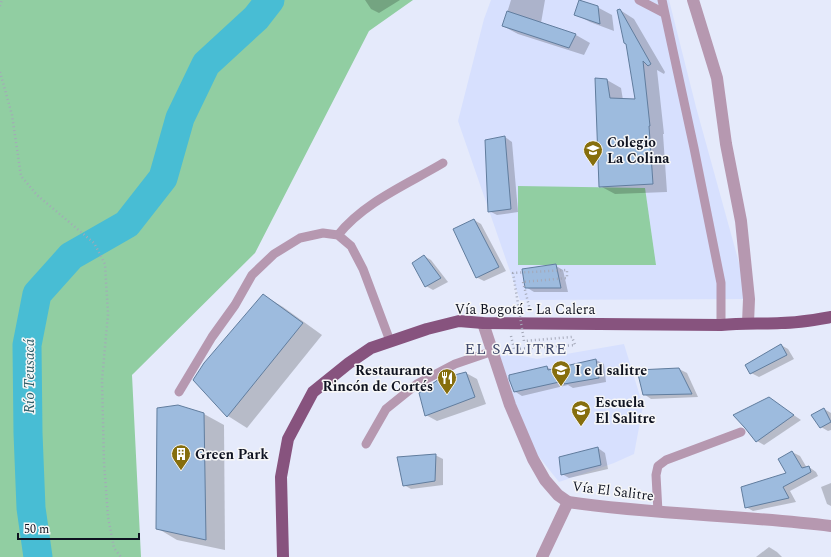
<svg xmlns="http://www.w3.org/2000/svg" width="831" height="557" font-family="Spectral,serif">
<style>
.built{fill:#d7e0fe}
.green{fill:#91cea2}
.shadow{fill:#0003}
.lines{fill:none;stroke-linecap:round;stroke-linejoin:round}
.river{stroke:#48bdd4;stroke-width:29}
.building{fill:#9dbbde;stroke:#617d9e}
.path{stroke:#a4a8b8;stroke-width:2.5;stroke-dasharray:1 3;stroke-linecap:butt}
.lane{stroke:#b698b0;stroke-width:9}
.street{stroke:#b698b0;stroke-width:12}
.primary{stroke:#87537e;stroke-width:12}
.path-bridge{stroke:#a4a8b8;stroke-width:2.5;stroke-dasharray:1 3;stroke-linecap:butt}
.labels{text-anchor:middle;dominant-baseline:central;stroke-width:3;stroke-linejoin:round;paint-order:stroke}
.poi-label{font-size:14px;font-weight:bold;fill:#0f1321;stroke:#f7f7f7;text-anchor:start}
.street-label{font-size:14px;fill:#0f1321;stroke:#f7f7f7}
.water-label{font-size:15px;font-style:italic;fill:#2d5e68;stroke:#f7f7f7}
.quarter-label{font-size:16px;letter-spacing:1px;fill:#3d4669;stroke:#f7f7f7}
</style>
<rect width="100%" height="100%" fill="#e5eafb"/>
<!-- built -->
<g class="built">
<path d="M491 0H669L696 107 749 299 520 300 458 121 484 19Z"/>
<path d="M624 344 643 406 634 454 614 463 559 482 532 448 494 350 537 359Z"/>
</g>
<!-- green -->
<g class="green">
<path d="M0 0H413L369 31 255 253 132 375 141 557H0Z"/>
<path d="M518 186 645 188 656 265H518Z"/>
</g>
<!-- shadow -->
<g class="shadow">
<path d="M365 0H400L379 13 371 9Z"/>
<path d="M511 0H545L541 23 576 35 590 43 584 55 518 34 503 26Z"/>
<path d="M580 0 597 7 612 15 614 31 590 22 575 14Z"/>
<path d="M620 10 634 19 665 72 664 74 657 70 664 134H663L667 192 615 194 600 186 607 80 621 88 623 100H637Z"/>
<path d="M505 137 512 142 518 212 497 215 489 211Z"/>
<path d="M474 220 481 224 506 271 484 281 476 277Z"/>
<path d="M424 256 431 260 448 282 433 290 426 286Z"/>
<path d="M556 266 563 270 568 292H534L526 287Z"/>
<path d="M263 295 283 307 322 335 247 428 228 416 194 380Z"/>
<path d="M781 345 788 349 794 359 759 377 751 373Z"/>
<path d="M596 360 604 364 606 382 573 388 568 385 522 396 514 391 510 376 547 367 552 370Z"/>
<path d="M679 369 687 373 698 397 651 399 644 394Z"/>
<path d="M466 373 477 379 486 404 437 421 426 415Z"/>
<path d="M776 403 801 420 764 445 757 441Z"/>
<path d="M824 409 831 413V430L828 431 821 427Z"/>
<path d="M204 414 224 425 225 550 177 540 157 528Z"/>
<path d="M598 448 605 453 608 469 569 478 562 474Z"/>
<path d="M792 452 800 456 807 468 809 467 816 472 818 476 790 491 796 502 753 511 746 507 787 474Z"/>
<path d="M435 455 443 459V485L411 489 404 485Z"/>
<path d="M831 483V506L827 504 821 487Z"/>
<path d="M769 547 777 552 782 557H756Z"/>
</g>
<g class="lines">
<!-- river -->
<path class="river" d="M38 557 31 508 28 433 27 345 37 294 71 256 127 224 163 178 180 118 206 64 256 18 270 0"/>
</g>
<!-- building -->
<g class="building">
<path d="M579 0 598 6 600 24 574 15Z"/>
<path d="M620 9 651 64 648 66 643 61 650 126H649L653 184 599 187 595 78 607 79 610 98 635 99 626 44 624 43 617 10Z"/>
<path d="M507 11 576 34 569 48 502 26Z"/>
<path d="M505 136 511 209 488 212 485 140Z"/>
<path d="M474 219 499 267 476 278 453 229Z"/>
<path d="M424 255 441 278 425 287 412 263Z"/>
<path d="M556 264 561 288H525L522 269Z"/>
<path d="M263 294 303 323 227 417 193 380 204 363Z"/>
<path d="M781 344 787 355 750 374 745 365Z"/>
<path d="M596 359 599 378 564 384V381L514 392 509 379V375L547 366 548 370Z"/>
<path d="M679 368 692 394 643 395 637 370Z"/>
<path d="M466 372 475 397 425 416 419 393 439 379Z"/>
<path d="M769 397 794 415 756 442 745 428 733 415Z"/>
<path d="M178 405 204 413 206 540 156 529 157 408Z"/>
<path d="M824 408 831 422 820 428 811 415Z"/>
<path d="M598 447 601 465 561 475 559 457Z"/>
<path d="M792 451 802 468 809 466 811 472 783 487 789 498 745 508 741 487 786 473 778 459Z"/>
<path d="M436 454 435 481 403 486 397 457Z"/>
</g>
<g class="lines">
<!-- path -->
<g class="path">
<path d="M0 6 2 0"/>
<path d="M0 72 12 115 21 176 37 195 94 243 105 264 108 314 102 380 104 462 108 517 114 548 121 557"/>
<path d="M523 282 530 310"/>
<path d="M511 336 514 349"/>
</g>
<!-- lane -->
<g class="lane">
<path d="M639 0 664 13"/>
<path d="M662 0 694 148 721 283V325"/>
<path d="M338 235C364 202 408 184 443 163"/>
<path d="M179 392 212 337 235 305 252 275 274 254 300 238 323 233 338 235 351 246 363 269 390 341"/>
<path d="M366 444 386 409 417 384 455 364 493 351"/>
<path d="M658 512 656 475 658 466 666 460 741 432"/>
</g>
<!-- street -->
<g class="street">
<path d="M693 0 717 78 726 144 741 221 749 299 748 323"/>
<path d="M483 323 510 405 533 459 545 480 558 495 568 502C655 515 744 515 831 526"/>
<path d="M542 557 568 502"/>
</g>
<!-- primary -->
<path class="primary" d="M283 557 281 477 288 439 313 392 349 363 371 348 427 329 459 321 483 323 721 325C741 323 761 324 781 323 798 323 814 320 831 317"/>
<!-- path-bridge -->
<path class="path-bridge" d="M516 349 575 345 572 337 524 341 513 273 567 270V278L523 282"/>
</g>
<!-- icons -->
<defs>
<symbol id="university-pin" viewBox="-11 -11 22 30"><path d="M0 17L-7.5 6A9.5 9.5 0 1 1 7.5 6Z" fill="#866e0d" stroke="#f7f7f7"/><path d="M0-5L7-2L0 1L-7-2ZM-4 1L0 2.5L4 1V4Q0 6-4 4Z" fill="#fff"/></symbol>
<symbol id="school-pin" viewBox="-11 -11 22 30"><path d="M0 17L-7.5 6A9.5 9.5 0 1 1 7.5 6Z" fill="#866e0d" stroke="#f7f7f7"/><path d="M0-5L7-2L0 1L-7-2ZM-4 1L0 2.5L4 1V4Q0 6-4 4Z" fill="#fff"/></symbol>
<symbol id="restaurant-pin" viewBox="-11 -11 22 30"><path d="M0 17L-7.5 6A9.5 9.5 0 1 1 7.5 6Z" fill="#866e0d" stroke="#f7f7f7"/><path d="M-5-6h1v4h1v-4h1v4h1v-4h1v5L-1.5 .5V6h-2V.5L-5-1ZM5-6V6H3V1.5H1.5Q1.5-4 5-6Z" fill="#fff"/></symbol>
<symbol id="building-pin" viewBox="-11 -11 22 30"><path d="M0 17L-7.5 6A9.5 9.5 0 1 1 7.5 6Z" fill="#866e0d" stroke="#f7f7f7"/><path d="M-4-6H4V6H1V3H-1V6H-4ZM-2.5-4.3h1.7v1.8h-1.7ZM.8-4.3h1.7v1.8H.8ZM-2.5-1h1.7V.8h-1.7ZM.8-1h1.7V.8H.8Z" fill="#fff"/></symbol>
</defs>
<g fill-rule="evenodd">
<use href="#university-pin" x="582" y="139" width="22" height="30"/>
<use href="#school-pin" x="550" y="359" width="22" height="30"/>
<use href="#restaurant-pin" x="436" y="367" width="22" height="30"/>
<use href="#school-pin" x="570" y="399" width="22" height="30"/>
<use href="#building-pin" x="170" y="443" width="22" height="30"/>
</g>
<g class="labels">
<!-- poi labels -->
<g class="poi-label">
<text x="607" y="142">Colegio<tspan x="607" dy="16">La Colina</tspan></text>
<text x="433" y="370" text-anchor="end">Restaurante<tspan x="433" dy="16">Rincón de Cortés</tspan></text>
<text x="575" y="370">I e d salitre</text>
<text x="595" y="402">Escuela<tspan x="595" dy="16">El Salitre</tspan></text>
<text x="195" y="454">Green Park</text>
</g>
<!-- street labels -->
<g class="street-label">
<text x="525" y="309">Vía Bogotá - La Calera</text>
<text transform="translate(613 491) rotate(7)">Vía El Salitre</text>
</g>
<!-- water labels -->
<g class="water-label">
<text transform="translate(29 376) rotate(-90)">Río Teusacá</text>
</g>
<!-- quarter labels -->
<g class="quarter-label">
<text x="516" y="349">EL SALITRE</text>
</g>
</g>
<!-- scale -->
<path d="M18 533v6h121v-6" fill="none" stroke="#0f1321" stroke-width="2"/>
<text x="24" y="533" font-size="12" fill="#0f1321" stroke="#f7f7f7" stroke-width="3" paint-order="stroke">50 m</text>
</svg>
